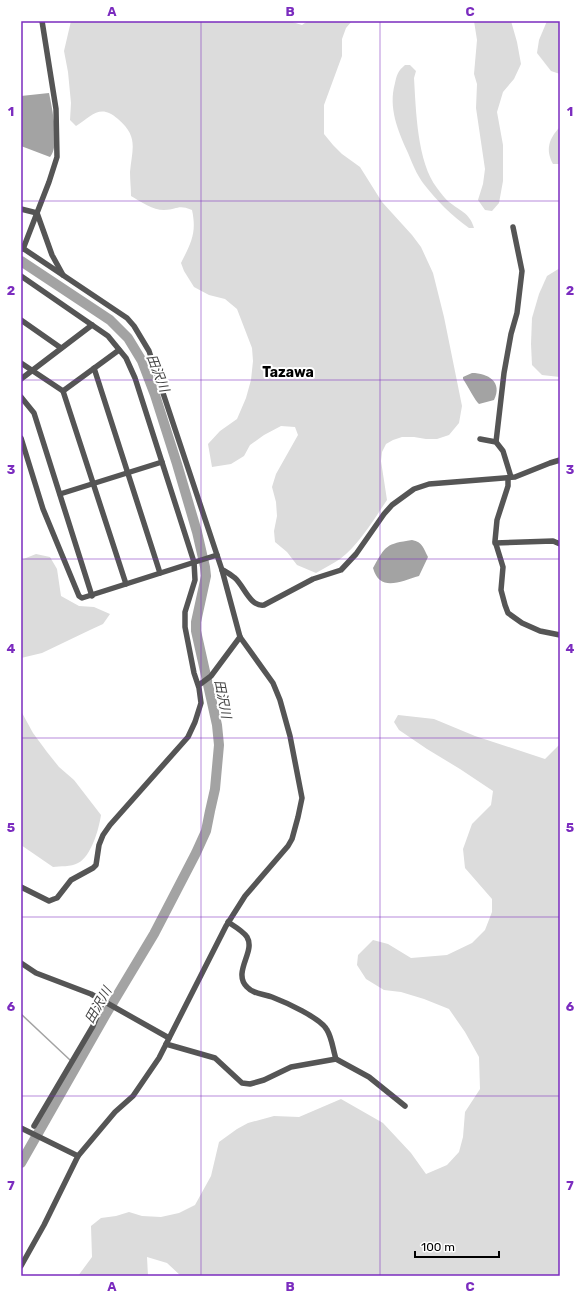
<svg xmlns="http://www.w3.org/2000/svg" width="581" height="1297" font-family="Rubik,'Noto Sans JP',sans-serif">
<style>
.green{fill:#dcdcdc}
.water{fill:#a3a3a3}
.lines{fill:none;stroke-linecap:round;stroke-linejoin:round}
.stream{stroke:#a3a3a3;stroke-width:1.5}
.river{stroke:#a3a3a3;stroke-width:10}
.minor{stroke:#555;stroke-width:5.5}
.grid{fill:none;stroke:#7b2cbf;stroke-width:1;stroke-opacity:0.55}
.labels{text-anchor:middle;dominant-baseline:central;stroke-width:4;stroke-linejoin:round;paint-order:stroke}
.water-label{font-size:13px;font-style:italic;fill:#444;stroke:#fff}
.quarter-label{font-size:14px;font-weight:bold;fill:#000;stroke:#fff}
.neatline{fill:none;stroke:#7b2cbf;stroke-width:1.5}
.grid-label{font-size:13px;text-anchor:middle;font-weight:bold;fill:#7b2cbf}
</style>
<rect width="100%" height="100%" fill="#fff"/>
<!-- green -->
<g class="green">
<path d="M71 21H289L302 25 308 21H352L346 28 342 39V56L324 105V134L333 145 342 154 360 167 382 202 412 235 421 247 433 273 444 317 462 406 459 423 449 435 437 439H426L414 437H402L393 440 386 444 382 452 381 461 387 500C375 518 358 546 340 559 333 564 324 568 316 573L297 565 287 552 275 542 274 531 277 516 276 502 272 487 276 474 298 435 295 427 281 426 264 435 250 445 244 456 231 464 212 467 208 444 220 431 237 419 246 398 251 380 253 361 252 348 237 309 225 299 209 295 194 287 184 271 181 263C191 243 197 233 192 210 177 204 178 210 164 210 153 210 141 202 131 196 131 188 130 180 130 172 132 149 139 137 118 119 100 103 92 116 76 126L70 120 71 103 68 72 64 51Z"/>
<path d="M474 21H511L517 42 521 64 514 79 503 92 497 112 503 145V181L499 203 492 211 485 210 478 200 483 184 485 169 476 108 477 84 474 74 477 40Z"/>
<path d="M547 21H560V74L551 71 537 53 539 40Z"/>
<path d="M405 65H410L416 71 414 78C416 110 417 162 437 188 441 193 445 199 449 202 460 211 470 213 474 228H469C452 216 436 200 423 183 417 175 412 163 408 153 398 131 388 108 395 83 397 74 398 71 405 65Z"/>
<path d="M560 127V164H553C545 150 549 138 560 127Z"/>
<path d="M560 268V377L542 375 532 365 531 344 532 318 539 294 547 276Z"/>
<path d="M36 554 50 557 57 569 61 596 79 606 94 607 110 614 103 624 90 630 42 653 21 658V560Z"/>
<path d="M21 711 33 733 47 752 59 767 74 780 101 815C99 829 91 857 78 863 71 867 60 866 53 867L21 845Z"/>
<path d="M398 715 434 719 475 736 545 759 560 744V1275L181 1276 167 1263 147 1257 148 1276H78L92 1257 91 1226 101 1218 116 1216 129 1212 142 1216 161 1217 179 1213 195 1205 211 1176 219 1142 237 1129 248 1123 274 1116 299 1117 341 1099 383 1123 411 1153 426 1174 447 1165 459 1152 463 1137 465 1112 480 1089 479 1057 465 1032 449 1009 424 999 401 992 384 990 366 979 357 965 358 955 373 940 388 944 411 958 447 955 472 943 485 930 492 912V899L465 868 463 849 472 824 491 805 493 791 460 769 427 749 399 730 394 722Z"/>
</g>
<!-- water -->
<g class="water">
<path d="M49 93C52 107 60 146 50 157L21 146V96Z"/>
<path d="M472 373C488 373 503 382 494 400L479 404C475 401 468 386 463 379V377Z"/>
<path d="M412 540C423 542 423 548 428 557L419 576C401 581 380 593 373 568 386 545 386 544 412 540Z"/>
</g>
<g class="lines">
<!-- stream -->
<path class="stream" d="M21 1014 70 1060"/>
<!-- river -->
<path class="river" d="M21 261 110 320 128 338 142 361 155 395 177 464 197 532 205 567 206 576 196 622V631L217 725 219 745 215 789 210 811 206 831 196 853 154 934 106 1014 21 1163"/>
<!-- minor -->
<g class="minor">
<path d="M21 209 37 213 52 255 63 275"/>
<path d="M21 247 127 318 134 326 149 351 222 570 240 637 273 683 280 700 290 736 302 798 298 817 292 839 288 846 245 896 226 926 159 1058 133 1096 115 1112 78 1156 44 1225 21 1266"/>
<path d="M23 249 49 182 57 157 56 109 42 21"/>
<path d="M21 276 108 336 126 358 135 378 194 562 195 580 185 612V627L194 673 199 688 201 703 195 722 188 737 110 825 103 835 99 845 96 865 93 868 71 880 57 898 54 899 49 901 21 887"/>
<path d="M21 320 61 348"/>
<path d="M21 363 63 391 126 584"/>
<path d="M94 368 160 573"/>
<path d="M21 379 92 325"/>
<path d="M63 391 119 350"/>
<path d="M21 397 34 413 92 596"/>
<path d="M21 438 43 509 79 596 82 598 217 555"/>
<path d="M480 439 496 442 503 451 511 477"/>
<path d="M496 442 504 373 511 334 517 313 522 271 513 227"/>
<path d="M508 478V486L497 520 495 541 503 567 501 590 505 605 508 613 522 623 540 631 560 635"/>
<path d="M60 494 162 462"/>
<path d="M495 543 553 541 560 544"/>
<path d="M222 570C226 571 231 575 235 578 244 586 250 607 264 605L313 579 341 570 356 554 384 514 392 505 414 489 429 484 515 477 550 463 560 460"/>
<path d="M199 685 211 676 240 637"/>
<path d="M228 922C234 926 243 931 247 937 256 952 232 972 247 987 253 994 264 994 272 997 285 1002 321 1018 327 1030 332 1038 333 1050 336 1059"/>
<path d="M21 963 36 973 91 994 169 1038"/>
<path d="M166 1044 215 1058 242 1083 250 1084 264 1080 291 1067 336 1059 369 1077 405 1106"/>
<path d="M34 1126 93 1026 103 1001"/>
<path d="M21 1128 78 1156"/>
</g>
</g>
<!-- grid -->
<path class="grid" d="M201 21V1276M380 21V1276M21 201H560M21 380H560M21 559H560M21 738H560M21 917H560M21 1096H560"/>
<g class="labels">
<!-- water labels -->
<g class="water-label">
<text transform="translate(158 373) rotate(69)">田沢川</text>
<text transform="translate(223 699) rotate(79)">田沢川</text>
<text transform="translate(98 1005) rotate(-60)">田沢川</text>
</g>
<!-- quarter labels -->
<g class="quarter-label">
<text x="288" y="372">Tazawa</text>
</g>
</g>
<!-- border -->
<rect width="581" height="1297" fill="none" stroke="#ffffff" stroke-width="44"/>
<!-- scale -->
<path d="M415 1251v6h84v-6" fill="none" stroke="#000000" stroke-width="2"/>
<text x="421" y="1251" font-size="12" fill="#000000" stroke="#ffffff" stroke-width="3" paint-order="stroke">100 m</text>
<rect x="22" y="22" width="537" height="1253" class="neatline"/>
<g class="grid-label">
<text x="112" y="16">A</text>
<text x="290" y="16">B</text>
<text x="470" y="16">C</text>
<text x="11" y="116">1</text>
<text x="570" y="116">1</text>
<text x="11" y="295">2</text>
<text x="570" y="295">2</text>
<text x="11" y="474">3</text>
<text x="570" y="474">3</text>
<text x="11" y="653">4</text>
<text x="570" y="653">4</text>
<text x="11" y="832">5</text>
<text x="570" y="832">5</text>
<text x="11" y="1011">6</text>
<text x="570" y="1011">6</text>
<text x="11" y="1190">7</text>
<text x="570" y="1190">7</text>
<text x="112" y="1291">A</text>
<text x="290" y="1291">B</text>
<text x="470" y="1291">C</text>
</g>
</svg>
